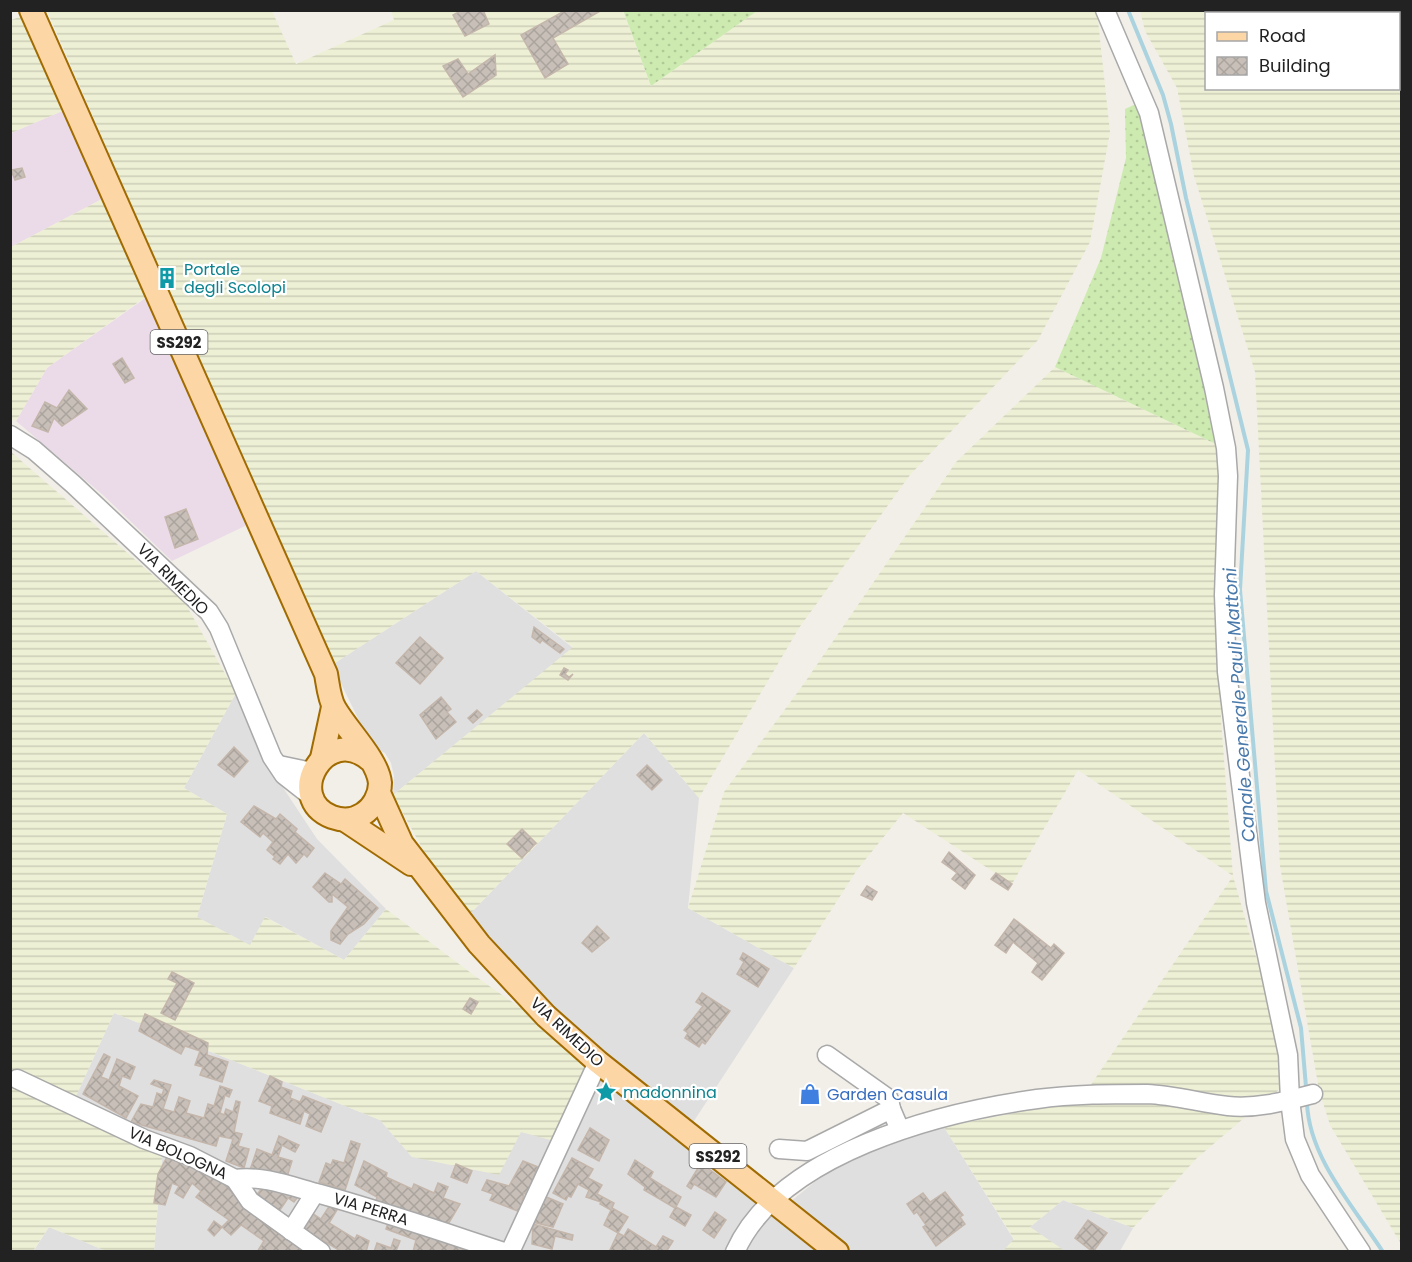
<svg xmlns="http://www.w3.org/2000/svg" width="1412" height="1262" font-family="Poppins,sans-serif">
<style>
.residential{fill:#e0dfdf}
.industrial{fill:#ebdbe8}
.farmland{fill:url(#farmland-rules);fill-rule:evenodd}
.grass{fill:url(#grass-dots)}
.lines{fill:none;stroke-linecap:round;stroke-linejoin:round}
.stream{stroke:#aad3df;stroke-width:4}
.building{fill:url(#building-cross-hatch);stroke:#c4b6ab;stroke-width:1.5}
.minor-casing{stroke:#a9a9a9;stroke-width:21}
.major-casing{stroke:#a06b00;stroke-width:26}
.minor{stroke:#fff;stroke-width:18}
.major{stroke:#fcd6a4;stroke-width:22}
.labels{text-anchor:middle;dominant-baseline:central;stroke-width:4.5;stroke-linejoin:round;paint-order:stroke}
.shield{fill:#fff;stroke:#646464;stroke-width:1.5}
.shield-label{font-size:15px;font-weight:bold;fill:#222}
.culture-label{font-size:16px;fill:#0d838f;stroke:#fff;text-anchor:start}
.street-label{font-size:16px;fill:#222;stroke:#fff}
.shop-label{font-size:16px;fill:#366cbe;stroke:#fff;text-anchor:start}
.water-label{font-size:18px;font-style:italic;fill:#4a7aab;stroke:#fff}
</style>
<defs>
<pattern id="farmland-rules" width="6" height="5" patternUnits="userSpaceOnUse" patternTransform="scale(1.5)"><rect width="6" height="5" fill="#eef0d5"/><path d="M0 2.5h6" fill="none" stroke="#ccceb7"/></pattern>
<pattern id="grass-dots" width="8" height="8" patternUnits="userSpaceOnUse" patternTransform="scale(1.5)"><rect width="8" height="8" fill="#cdebb0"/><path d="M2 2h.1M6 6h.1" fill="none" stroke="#b0c997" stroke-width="1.8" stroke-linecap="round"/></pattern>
<pattern id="building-cross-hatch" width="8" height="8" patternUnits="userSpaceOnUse" patternTransform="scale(1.5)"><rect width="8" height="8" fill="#c7bfb8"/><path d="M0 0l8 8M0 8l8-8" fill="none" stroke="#aba49e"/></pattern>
</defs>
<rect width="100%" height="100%" fill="#f2efe9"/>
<!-- residential -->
<g class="residential">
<path d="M476 571 573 648 393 795 394 776 391 763 385 753 372 747 332 665Z"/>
<path d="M236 693 274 774 317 839 386 909 344 960 266 917 250 946 197 917 227 814 184 788Z"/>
<path d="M644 733 699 798 688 908 794 968 692 1124 557 1013 467 917Z"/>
<path d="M114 1013 380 1120 412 1157 521 1132 598 1062 837 1251H154L163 1146 72 1105Z"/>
<path d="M944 1127 1014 1240 1003 1251H852L790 1202 827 1172 885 1142Z"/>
<path d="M1063 1200 1133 1228 1120 1251 1065 1252 1030 1227Z"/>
<path d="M49 1227 106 1251 33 1252Z"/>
</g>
<!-- industrial -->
<g class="industrial">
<path d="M67 109 104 198 11 247V133Z"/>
<path d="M151 294 176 366 247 525 172 561 103 495 16 421 47 368Z"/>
</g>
<!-- farmland -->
<g class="farmland">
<path d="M47 11H272L296 64 394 20 391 11H623L651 86 757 11H1097L1110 132 1090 242 1038 340 910 475 799 628 699 798 644 733 467 917 432 866 393 795 573 647 476 571 332 665Z"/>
<path d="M1140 11H1401V1244L1330 1125 1319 1090 1280 866 1255 372 1194 176 1177 88 1145 31ZM1206 14H1398V88H1206Z"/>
<path d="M22 16 67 109 11 133V20Z"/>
<path d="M104 198 151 293 47 368 16 421 11 419V247Z"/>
<path d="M1055 367 1220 446 1221 720 1233 876 1274 1020 1284 1082 1276 1093 1253 1097 1250 1113 1197 1158 1133 1228 1063 1200 1030 1227 1065 1251H1003L1014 1239 944 1127 1049 1106 1163 1103 1088 1089 1233 876 1078 770 1012 884 903 813 857 870 794 968 688 908 724 792 805 682 956 462Z"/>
<path d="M10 451 185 603 236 693 184 788 227 814 197 917 250 945 265 917 344 960 386 909 475 976 598 1062 558 1142 521 1132 499 1175 412 1157 380 1120 114 1013 72 1105 163 1146 154 1251H106L49 1227 33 1251H11Z"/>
</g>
<!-- grass -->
<g class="grass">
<path d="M623 10H757V11L651 86Z"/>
<path d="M1138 103 1220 446 1055 367 1101 258 1126 158 1125 109Z"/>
</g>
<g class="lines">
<!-- stream -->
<g class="stream">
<path d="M1128 10 1163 95 1171 124 1186 198 1248 450 1240 590 1266 891 1301 1028 1306 1087"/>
<path d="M1307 1103C1309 1158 1354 1207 1383 1252"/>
</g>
</g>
<!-- building -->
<g class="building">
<path d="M462 10H483L489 24 465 36 453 15Z"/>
<path d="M566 10H602L553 38 568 64 545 78 521 35Z"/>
<path d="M495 55 496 75 463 97 443 66 458 59 468 74Z"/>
<path d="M22 168 25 177 15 180 11 170Z"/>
<path d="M122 358 134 378 125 383 113 364Z"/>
<path d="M69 390 87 409 62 426 54 418 48 432 32 426 45 402 57 408Z"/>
<path d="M186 509 198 539 175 548 165 517Z"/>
<path d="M534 627 564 649 560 653 542 640 540 643 532 637Z"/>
<path d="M420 637 443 658 420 684 396 663Z"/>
<path d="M564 668 568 670 565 674 569 677 573 674 568 680 560 675Z"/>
<path d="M441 697 451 709 447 712 456 722 436 739 420 715Z"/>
<path d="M477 710 482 715 473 723 468 718Z"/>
<path d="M234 747 248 761 234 777 218 765Z"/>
<path d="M647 765 662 780 652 790 637 775Z"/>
<path d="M254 806 276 819 280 814 297 829 295 832 314 848 307 857 304 854 296 863 288 854 280 864 273 859 275 857 267 850 273 842 263 833 260 837 241 822Z"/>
<path d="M522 829 536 843 522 858 507 844Z"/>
<path d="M949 852 975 875 965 889 952 879 957 873 942 862Z"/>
<path d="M325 873 341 884 345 879 378 908 364 924 348 934 340 944 331 940V931L348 907 332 894V902H329L313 887Z"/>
<path d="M996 873 1012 884 1008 890 991 879Z"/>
<path d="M867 886 877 892 872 900 861 895Z"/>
<path d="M1014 919 1051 948 1054 944 1064 953 1042 980 1032 972 1038 963 1013 942 1006 953 995 945Z"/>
<path d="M597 926 609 938 592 952 582 943Z"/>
<path d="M743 953 769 969 758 987 737 974 744 962 740 959Z"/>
<path d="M172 972 194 983 175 1020 161 1013 177 983 168 979Z"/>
<path d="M702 993 730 1011 705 1044 702 1042 699 1047 685 1038 688 1033 684 1030 703 1006 696 1002Z"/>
<path d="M470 998 478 1002 471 1014 463 1009Z"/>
<path d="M145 1014 208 1043 207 1055 228 1062 222 1082 200 1075 203 1067 195 1065 200 1051 185 1046 181 1054 139 1031Z"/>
<path d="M104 1054 110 1057 101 1077 109 1080 117 1059 135 1067 130 1079 122 1076 119 1086 138 1096 126 1118 83 1094Z"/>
<path d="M270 1076 282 1082 281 1087 292 1091 290 1098 300 1102 303 1096 331 1107 321 1132 306 1126 310 1114 304 1111 300 1124 270 1113 272 1106 259 1101Z"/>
<path d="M154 1080 171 1085 163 1109 174 1112 179 1097 190 1101 186 1113 204 1118 208 1104 214 1106 220 1086 232 1090 229 1097 225 1095 220 1113 224 1115 226 1109 233 1112 236 1101 240 1102 234 1132 242 1134 238 1146 249 1149 244 1168 226 1161 233 1139 219 1136 216 1146 131 1122 141 1104 153 1107 157 1093 162 1095 164 1089 151 1084Z"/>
<path d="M590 1128 609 1140 599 1161 578 1150Z"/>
<path d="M279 1136 299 1145 295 1152 282 1145 278 1157 292 1161 286 1180 250 1170 257 1149 272 1155Z"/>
<path d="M351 1141 360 1144 345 1190 319 1182 326 1163 331 1165 333 1160 344 1163Z"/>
<path d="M169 1153 214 1176 233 1191 232 1193 244 1206 308 1252H257L264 1241 241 1225 231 1235 222 1227 229 1220 196 1197 201 1191 192 1183 183 1198 175 1193 179 1186 172 1183 165 1205 154 1203 158 1174Z"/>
<path d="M572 1158 593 1169 588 1178 602 1185 597 1194 614 1203 612 1208 628 1217 618 1233 604 1225 611 1210 600 1204 601 1202 586 1197 589 1190 578 1184 571 1197 568 1196 566 1200 553 1193Z"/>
<path d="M635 1160 653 1172 650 1178 681 1197 676 1207 691 1215 685 1226 670 1217 675 1208 644 1190 645 1187 628 1174Z"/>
<path d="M364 1161 387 1173 386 1177 412 1189 414 1184 434 1193 438 1183 448 1187 443 1198 460 1204 447 1226 376 1201 377 1197 355 1185Z"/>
<path d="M523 1161 538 1167 527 1194 524 1193 520 1212 490 1200 493 1194 482 1190 487 1180 509 1186Z"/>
<path d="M701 1163 726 1182 716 1197 694 1184 691 1189 687 1186Z"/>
<path d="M456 1164 472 1171 467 1183 451 1177Z"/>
<path d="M266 1183 301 1193 294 1202 288 1198 278 1213 255 1197Z"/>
<path d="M945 1192 963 1215 960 1217 965 1224 936 1246 923 1227 926 1225 917 1212 914 1214 907 1204 923 1193 930 1202Z"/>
<path d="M544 1196 563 1204 553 1227 532 1222Z"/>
<path d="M332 1202 340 1205 329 1223 355 1239 357 1235 369 1241 366 1252H342L299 1226 309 1211 321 1219Z"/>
<path d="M715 1212 726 1220 714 1238 703 1230Z"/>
<path d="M389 1220 464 1246 462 1252H413L416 1240 386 1229Z"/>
<path d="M1088 1220 1107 1233 1093 1252 1075 1238Z"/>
<path d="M214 1221 222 1227 214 1236 208 1230Z"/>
<path d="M533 1224 573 1235 572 1240 555 1236 552 1249 532 1244Z"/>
<path d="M628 1229 656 1247 663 1236 673 1241 666 1252H609L618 1233 624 1236Z"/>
<path d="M394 1239 400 1241 396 1251 398 1252H374L377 1243 391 1248Z"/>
</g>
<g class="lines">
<defs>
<g id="minor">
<path d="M1105 10 1149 113 1214 388 1226 448 1228 476 1224 595 1227 672 1256 903 1288 1055 1290 1100 1295 1139 1310 1175 1361 1252"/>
<path d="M10 435 34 450 73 484 209 612 219 628 272 757 284 775 312 797"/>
<path d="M279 765 312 772"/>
<path d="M827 1055 889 1099 891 1109"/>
<path d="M17 1079 144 1139 190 1156 235 1179 250 1201 321 1252"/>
<path d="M779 1149 807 1151 891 1109 900 1130"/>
<path d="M235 1179C263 1175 293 1187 320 1194 382 1211 443 1232 504 1252"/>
<path d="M291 1231 315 1193"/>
<path d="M510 1252 598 1062"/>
<path d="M735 1252C779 1153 941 1112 1037 1099 1073 1094 1111 1094 1147 1094 1174 1095 1201 1103 1228 1106 1257 1109 1286 1101 1313 1094"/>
</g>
<g id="major">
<path d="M31 10 326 674C328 685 329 699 335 709 347 730 378 760 380 783 380 795 373 808 363 814 354 820 343 821 332 817 283 798 326 722 370 760"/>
<path d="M322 758 333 707"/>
<path d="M379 793 402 844 479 944 546 1016 598 1062 837 1252"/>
<path d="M345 820 411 864"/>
</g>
</defs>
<!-- minor casing -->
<use href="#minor" class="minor-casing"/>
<!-- major casing -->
<use href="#major" class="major-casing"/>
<!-- minor -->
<use href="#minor" class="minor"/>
<!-- major -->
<use href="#major" class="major"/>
</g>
<!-- icons -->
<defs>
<symbol id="building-bare" viewBox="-9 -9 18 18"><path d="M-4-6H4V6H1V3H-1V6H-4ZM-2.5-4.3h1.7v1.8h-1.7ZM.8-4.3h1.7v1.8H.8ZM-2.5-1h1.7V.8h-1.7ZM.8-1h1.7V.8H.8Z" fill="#0f9aa8" stroke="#fff" stroke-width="2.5" paint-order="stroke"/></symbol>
<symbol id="sight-bare" viewBox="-9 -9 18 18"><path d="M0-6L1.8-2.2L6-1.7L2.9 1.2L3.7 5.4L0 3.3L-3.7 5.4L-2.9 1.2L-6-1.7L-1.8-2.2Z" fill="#0f9aa8" stroke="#fff" stroke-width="2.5" paint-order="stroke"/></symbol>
<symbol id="shop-bare" viewBox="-9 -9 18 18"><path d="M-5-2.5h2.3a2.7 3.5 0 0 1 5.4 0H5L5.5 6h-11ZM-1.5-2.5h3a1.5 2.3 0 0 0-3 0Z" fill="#3f7fe0" stroke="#fff" stroke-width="2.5" paint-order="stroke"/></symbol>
</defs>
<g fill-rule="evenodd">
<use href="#building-bare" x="152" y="263" width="30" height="30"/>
<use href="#sight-bare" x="591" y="1077" width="30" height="30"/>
<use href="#shop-bare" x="795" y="1079" width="30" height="30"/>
</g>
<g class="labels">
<!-- shield labels -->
<g class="shield">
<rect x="150.5" y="330" width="57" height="24" rx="4.5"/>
<rect x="689.5" y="1144" width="57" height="24" rx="4.5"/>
</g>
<g class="shield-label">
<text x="179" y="342">SS292</text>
<text x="718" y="1156">SS292</text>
</g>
<!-- culture labels -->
<g class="culture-label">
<text x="184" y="269">Portale<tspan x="184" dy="18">degli Scolopi</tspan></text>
<text x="623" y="1092">madonnina</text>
</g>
<!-- street labels -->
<g class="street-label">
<text transform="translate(173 579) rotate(45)">VIA RIMEDIO</text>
<text transform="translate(567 1032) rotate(43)">VIA RIMEDIO</text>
<text transform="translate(178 1153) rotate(24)">VIA BOLOGNA</text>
<text transform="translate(371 1209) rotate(17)">VIA PERRA</text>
</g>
<!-- shop labels -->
<g class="shop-label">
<text x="827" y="1094">Garden Casula</text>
</g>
<!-- water labels -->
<g class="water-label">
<text transform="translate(1239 705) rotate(-94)">Canale Generale Pauli Mattoni</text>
</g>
</g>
<!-- border -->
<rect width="1412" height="1262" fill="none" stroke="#222222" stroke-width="24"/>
<!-- legend -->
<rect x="1205" y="12" width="195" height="78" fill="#ffffff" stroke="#a7a7a7" stroke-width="1.5"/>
<rect x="1217" y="32" width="30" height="9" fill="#fcd6a4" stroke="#a7a7a7" stroke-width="1.5"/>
<text x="1259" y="42" font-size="18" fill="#222222">Road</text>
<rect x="1217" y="57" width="30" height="18" fill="url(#building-cross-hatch)" stroke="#a7a7a7" stroke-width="1.5"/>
<text x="1259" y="72" font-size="18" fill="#222222">Building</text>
</svg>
